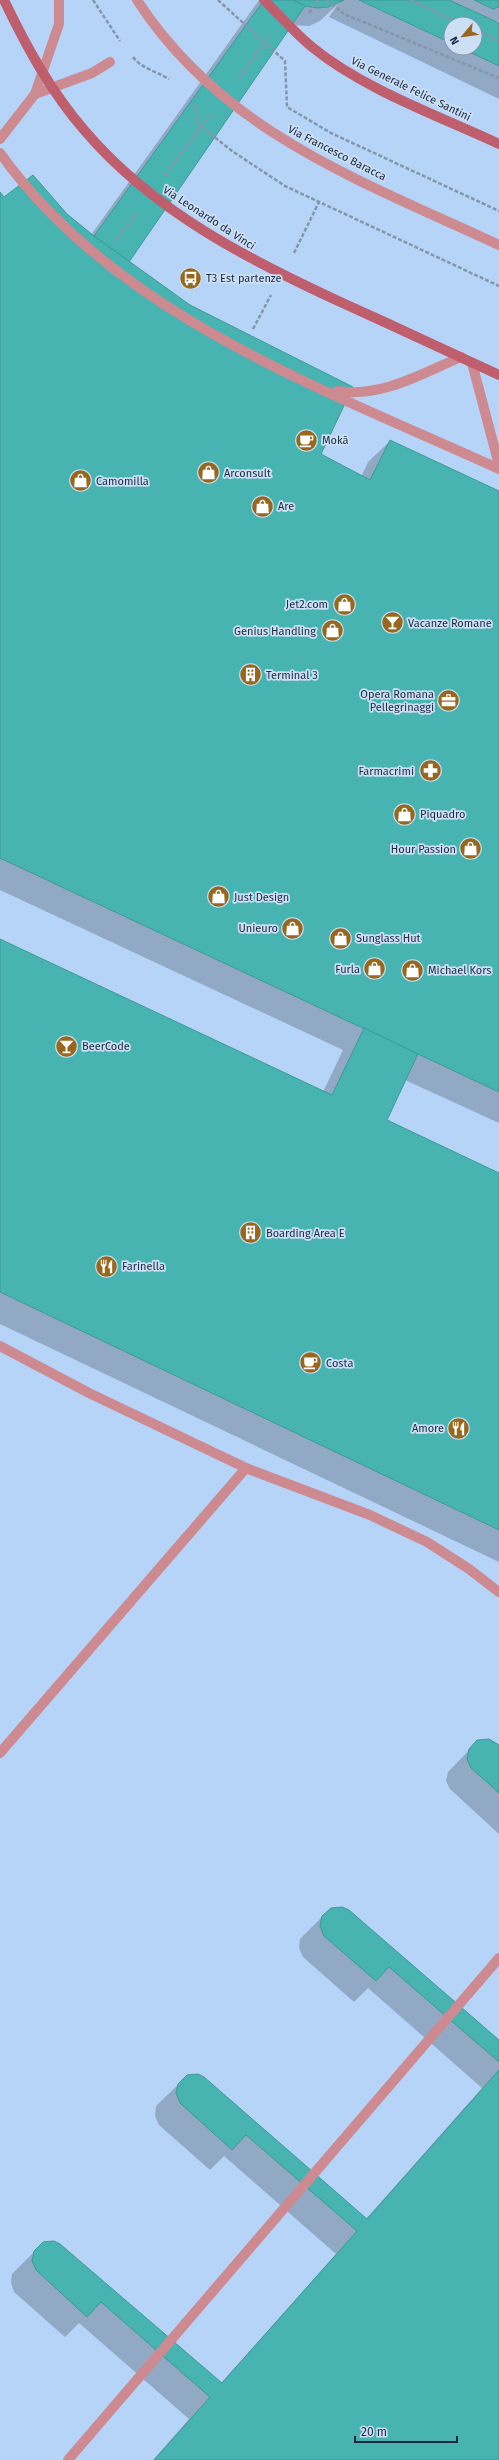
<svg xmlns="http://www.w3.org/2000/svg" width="499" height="2460" font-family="'Fira Sans',sans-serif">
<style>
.built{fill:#b6d4f7;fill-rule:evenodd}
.shadow{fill:#0003;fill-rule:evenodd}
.building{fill:#47b4b1;stroke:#3d9a97}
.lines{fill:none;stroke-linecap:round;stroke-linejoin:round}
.path{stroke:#8496ab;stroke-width:2.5;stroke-dasharray:4 2;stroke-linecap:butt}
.service{stroke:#cd8a91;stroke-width:10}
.secondary{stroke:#bf5e6d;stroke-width:10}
.labels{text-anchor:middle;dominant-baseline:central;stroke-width:3.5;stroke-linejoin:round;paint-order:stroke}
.street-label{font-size:11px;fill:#192b3f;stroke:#cddff4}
.poi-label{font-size:11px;fill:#192b3f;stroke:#cddff4;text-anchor:start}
</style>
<rect width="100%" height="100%" fill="#cddff4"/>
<!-- built -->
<path class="built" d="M0 0H499V2460H0ZM451 24H475V48H451Z"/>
<!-- shadow -->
<g class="shadow">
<path d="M259 0H499V21L494 22 499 24V99L329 17 338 4 320 21 309 26 290 25 128 261 320 454 361 477 368 462 390 441 499 492V1123L405 1080 385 1121 499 1174V1562L0 1324V940L323 1092 343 1050 0 890V194L4 198 67 214 91 235ZM451 24H475V48H451Z"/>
<path d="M478 1741 499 1746V1834L450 1789 446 1781 448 1772Z"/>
<path d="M322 1917 499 2041V2460H153L189 2419 79 2323 65 2337 14 2292 11 2283 12 2274 43 2243 221 2383 336 2254 224 2156 210 2170 159 2125 155 2116 156 2106 187 2076 365 2220 482 2088 368 1988 354 2002 303 1957 299 1948 300 1939Z"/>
</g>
<!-- building -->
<g class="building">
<path d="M264 0H293L305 6 129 262 94 236Z"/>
<path d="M293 0H344L328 7 317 8 305 6Z"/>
<path d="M359 0H449L499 23V66L461 48H475V24H451V43Z"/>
<path d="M474 0H499V7L493 9Z"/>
<path d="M33 175 67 214 94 236 190 305 353 387 321 454 370 480 390 440 499 491V1092L0 858V192L4 197Z"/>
<path d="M0 939 332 1095 364 1028 418 1054 387 1120 499 1173V1530L0 1292Z"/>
<path d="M489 1739 499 1745V1793L471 1768 467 1759 469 1749 477 1740Z"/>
<path d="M342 1907 349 1910 499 2040V2062L389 1967 376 1981 324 1936 320 1926 322 1916 331 1908Z"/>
<path d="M499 2070V2460H154L210 2397 101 2302 87 2317 36 2270 32 2261 34 2251 43 2242 54 2241 60 2244 222 2383 357 2231 246 2135 232 2150 180 2103 176 2093 178 2084 187 2075 198 2074 204 2077 367 2219Z"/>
</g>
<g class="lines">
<!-- path -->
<g class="path">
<path d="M93 0 120 41"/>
<path d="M218 0 285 61 287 107 331 133 499 211"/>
<path d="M327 0 344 14 499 78"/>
<path d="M410 0 462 24"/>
<path d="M309 13 318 0"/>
<path d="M475 30 499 41"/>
<path d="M133 57C142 69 156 71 169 79"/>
<path d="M239 78 269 37"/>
<path d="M195 104 198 124 232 151 285 186 499 286"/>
<path d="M165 175 210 115"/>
<path d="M116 241 137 213"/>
<path d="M294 253 319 202"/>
<path d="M253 329 271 295"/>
</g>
<!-- service -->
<g class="service">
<path d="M137 0C223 133 362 181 499 245"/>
<path d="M35 94 92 73 110 62"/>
<path d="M0 139 35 94 59 24V0"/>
<path d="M0 153C116 316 324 389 499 469"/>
<path d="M472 363 499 465"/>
<path d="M337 391C381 398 421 374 461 357"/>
<path d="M0 1346 89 1393 246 1468 370 1515 427 1542 469 1569 499 1592"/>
<path d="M0 1753 246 1468"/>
<path d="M68 2460 499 1958"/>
</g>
<!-- secondary -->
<g class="secondary">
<path d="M4 0C26 46 51 92 85 131 155 213 251 261 347 305 398 328 449 352 499 375"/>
<path d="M264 0C280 16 295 33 312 47 363 89 439 116 499 144"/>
</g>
</g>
<!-- icons -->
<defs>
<symbol id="bus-disc" viewBox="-11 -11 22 22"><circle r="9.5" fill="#99671b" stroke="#cddff4"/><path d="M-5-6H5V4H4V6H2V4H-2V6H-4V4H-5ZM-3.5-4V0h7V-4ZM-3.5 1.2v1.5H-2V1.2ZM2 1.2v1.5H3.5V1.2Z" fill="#fff"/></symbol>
<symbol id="cafe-disc" viewBox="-11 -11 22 22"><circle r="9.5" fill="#99671b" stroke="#cddff4"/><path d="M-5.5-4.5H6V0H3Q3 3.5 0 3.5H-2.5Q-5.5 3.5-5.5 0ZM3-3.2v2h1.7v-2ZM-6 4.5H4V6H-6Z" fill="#fff"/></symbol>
<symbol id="shop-disc" viewBox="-11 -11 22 22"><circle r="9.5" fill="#99671b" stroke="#cddff4"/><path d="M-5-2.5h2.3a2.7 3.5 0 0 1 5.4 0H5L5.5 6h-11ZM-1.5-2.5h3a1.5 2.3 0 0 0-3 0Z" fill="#fff"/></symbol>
<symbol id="bar-disc" viewBox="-11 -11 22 22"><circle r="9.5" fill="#99671b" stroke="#cddff4"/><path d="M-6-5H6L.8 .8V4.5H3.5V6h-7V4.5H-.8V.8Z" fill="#fff"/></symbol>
<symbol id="building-disc" viewBox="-11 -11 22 22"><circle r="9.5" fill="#99671b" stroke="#cddff4"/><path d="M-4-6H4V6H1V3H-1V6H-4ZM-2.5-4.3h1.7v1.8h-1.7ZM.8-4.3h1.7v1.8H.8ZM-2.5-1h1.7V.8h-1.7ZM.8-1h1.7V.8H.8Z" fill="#fff"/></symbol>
<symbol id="office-disc" viewBox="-11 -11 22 22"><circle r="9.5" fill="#99671b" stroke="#cddff4"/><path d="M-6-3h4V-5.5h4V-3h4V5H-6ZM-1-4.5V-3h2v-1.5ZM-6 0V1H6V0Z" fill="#fff"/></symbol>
<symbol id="pharmacy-disc" viewBox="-11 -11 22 22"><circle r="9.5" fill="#99671b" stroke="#cddff4"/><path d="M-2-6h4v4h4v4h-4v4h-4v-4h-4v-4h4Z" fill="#fff"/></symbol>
<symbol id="restaurant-disc" viewBox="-11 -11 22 22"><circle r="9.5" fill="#99671b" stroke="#cddff4"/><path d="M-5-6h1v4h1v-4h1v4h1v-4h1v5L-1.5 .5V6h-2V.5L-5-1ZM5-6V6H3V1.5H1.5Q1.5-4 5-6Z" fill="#fff"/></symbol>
</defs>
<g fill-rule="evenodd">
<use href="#bus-disc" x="178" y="266" width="25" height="25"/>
<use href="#cafe-disc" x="294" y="428" width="25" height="25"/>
<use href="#shop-disc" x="196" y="460" width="25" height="25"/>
<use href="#shop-disc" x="68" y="468" width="25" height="25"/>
<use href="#shop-disc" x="250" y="494" width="25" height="25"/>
<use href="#shop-disc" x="332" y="592" width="25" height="25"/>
<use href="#bar-disc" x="380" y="610" width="25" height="25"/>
<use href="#shop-disc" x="320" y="618" width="25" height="25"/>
<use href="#building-disc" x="238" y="662" width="25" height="25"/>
<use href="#office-disc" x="436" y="688" width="25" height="25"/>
<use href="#pharmacy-disc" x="418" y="758" width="25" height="25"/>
<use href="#shop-disc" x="392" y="802" width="25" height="25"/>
<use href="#shop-disc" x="458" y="836" width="25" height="25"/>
<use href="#shop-disc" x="206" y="884" width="25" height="25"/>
<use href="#shop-disc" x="280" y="916" width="25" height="25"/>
<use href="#shop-disc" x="328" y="926" width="25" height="25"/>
<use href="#shop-disc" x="362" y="956" width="25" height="25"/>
<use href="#shop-disc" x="400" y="958" width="25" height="25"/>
<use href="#bar-disc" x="54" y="1034" width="25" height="25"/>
<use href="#building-disc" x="238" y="1220" width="25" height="25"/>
<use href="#restaurant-disc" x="94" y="1254" width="25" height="25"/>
<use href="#cafe-disc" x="298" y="1350" width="25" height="25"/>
<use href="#restaurant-disc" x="446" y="1416" width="25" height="25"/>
</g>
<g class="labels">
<!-- street labels -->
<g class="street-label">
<text transform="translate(411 89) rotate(26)">Via Generale Felice Santini</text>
<text transform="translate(337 153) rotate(27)">Via Francesco Baracca</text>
<text transform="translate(209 218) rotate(33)">Via Leonardo da Vinci</text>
</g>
<!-- poi labels -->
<g class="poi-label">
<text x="206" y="278">T3 Est partenze</text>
<text x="322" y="440">Mokā</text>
<text x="224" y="473">Arconsult</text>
<text x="96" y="481">Camomilla</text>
<text x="278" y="506">Are</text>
<text x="328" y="604" text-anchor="end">Jet2.com</text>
<text x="408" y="623">Vacanze Romane</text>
<text x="316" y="631" text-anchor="end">Genius Handling</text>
<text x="266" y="675">Terminal 3</text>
<text x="434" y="694" text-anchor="end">Opera Romana<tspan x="434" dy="13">Pellegrinaggi</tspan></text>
<text x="414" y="771" text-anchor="end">Farmacrimi</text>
<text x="420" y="814">Piquadro</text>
<text x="456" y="849" text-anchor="end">Hour Passion</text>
<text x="234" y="897">Just Design</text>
<text x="278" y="928" text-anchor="end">Unieuro</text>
<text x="356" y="938">Sunglass Hut</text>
<text x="360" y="969" text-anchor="end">Furla</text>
<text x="428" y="970">Michael Kors</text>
<text x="82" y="1046">BeerCode</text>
<text x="266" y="1233">Boarding Area E</text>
<text x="122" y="1266">Farinella</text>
<text x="326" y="1363">Costa</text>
<text x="444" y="1428" text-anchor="end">Amore</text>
</g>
</g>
<!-- north arrow -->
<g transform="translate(463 36) rotate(241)"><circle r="19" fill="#cddff4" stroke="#8597ac"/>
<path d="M0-3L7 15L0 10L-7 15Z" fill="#99671b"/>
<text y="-6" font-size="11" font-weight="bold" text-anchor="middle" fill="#192b3f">N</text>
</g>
<!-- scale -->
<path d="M355 2436v6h102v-6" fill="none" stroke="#192b3f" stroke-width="2"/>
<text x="361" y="2436" font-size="12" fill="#192b3f" stroke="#cddff4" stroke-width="3" paint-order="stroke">20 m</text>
</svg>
